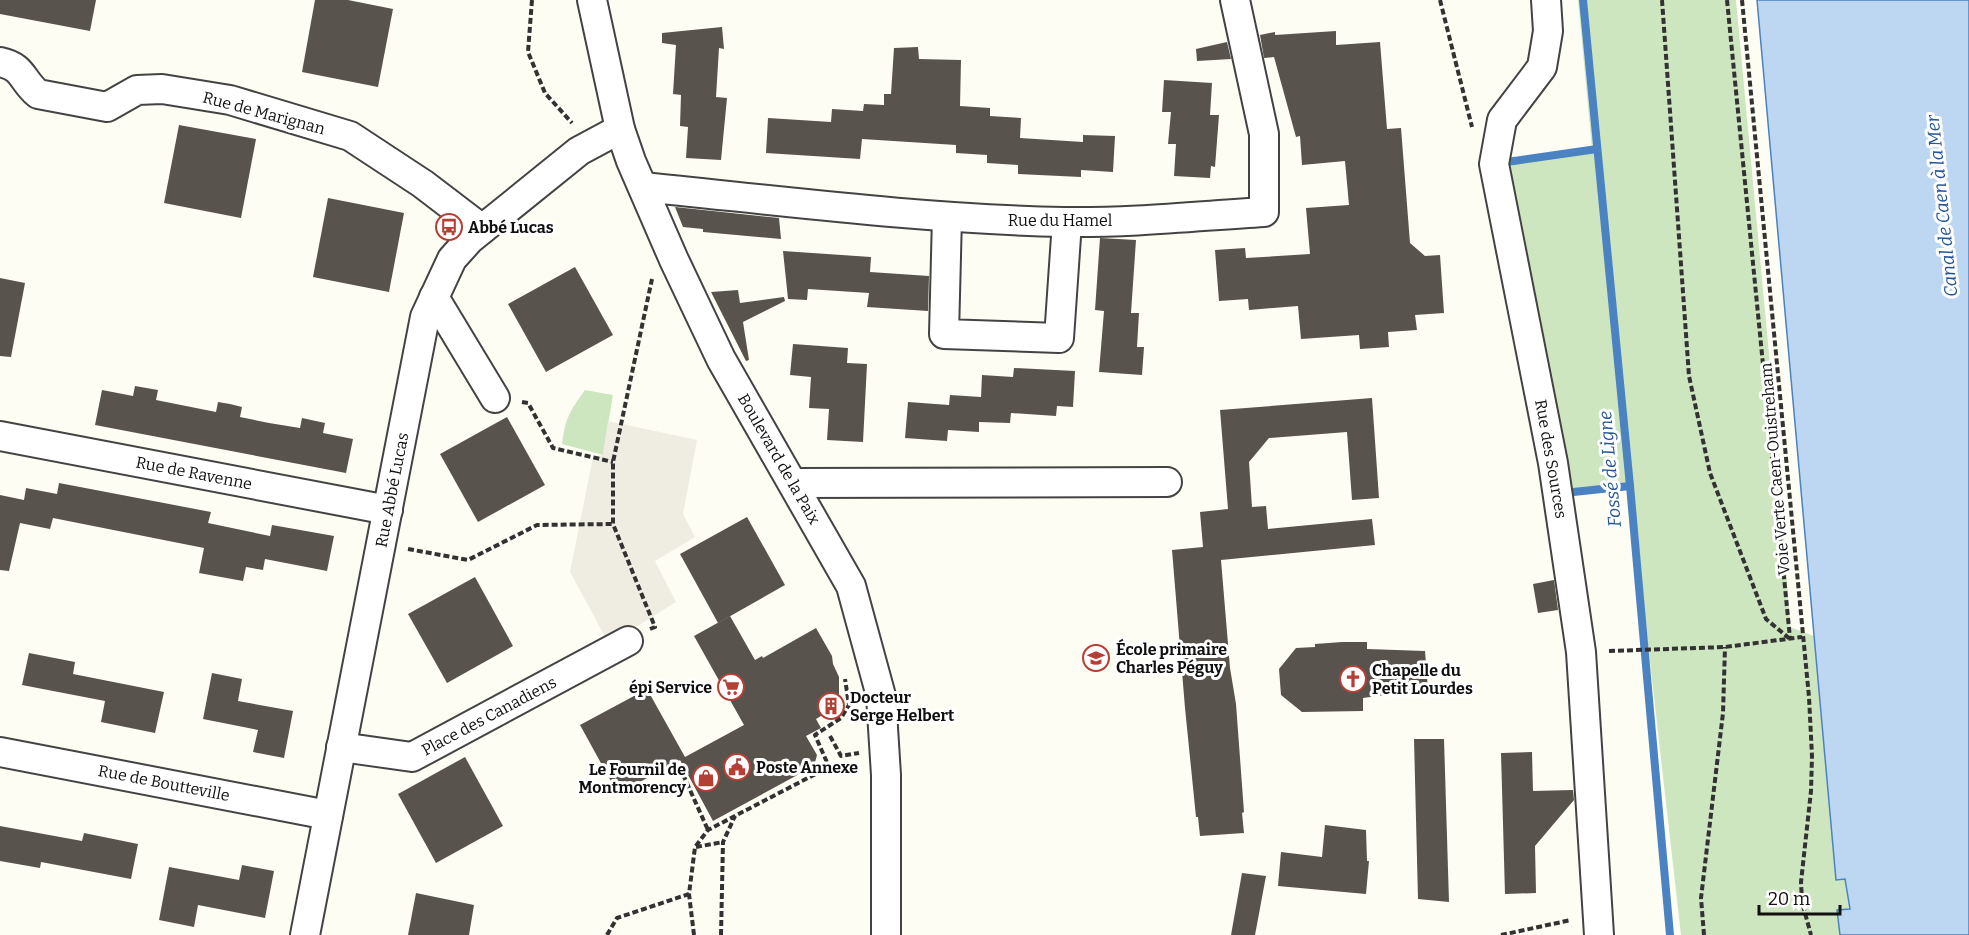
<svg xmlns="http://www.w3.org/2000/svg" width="1969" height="935" font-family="Bitter,serif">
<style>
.green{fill:#cee6c0}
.plaza{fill:#efede2}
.water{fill:#bdd6f1;stroke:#4b82c1;stroke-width:1.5}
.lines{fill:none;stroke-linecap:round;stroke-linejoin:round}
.stream{stroke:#4b82c1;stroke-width:8}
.building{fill:#58534d}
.minor-casing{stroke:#434343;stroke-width:32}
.path{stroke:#323232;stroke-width:4;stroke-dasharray:6 3;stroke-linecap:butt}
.minor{stroke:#fff;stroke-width:28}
.labels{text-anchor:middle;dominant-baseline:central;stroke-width:6;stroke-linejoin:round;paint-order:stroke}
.street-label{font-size:16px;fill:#101010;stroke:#fff}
.poi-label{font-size:16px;font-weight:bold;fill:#101010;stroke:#fff;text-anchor:start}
.water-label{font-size:18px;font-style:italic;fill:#245597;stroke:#fff}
</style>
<rect width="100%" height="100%" fill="#fefdf4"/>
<!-- green -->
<g class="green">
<path d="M1578 0H1736L1780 472 1790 627 1814 636 1836 880 1845 879 1850 910H1837L1840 935H1681L1630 486 1558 490 1499 164 1592 149Z"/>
<path d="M585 390 613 395 603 455 562 444C565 418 570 411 585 390Z"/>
</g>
<!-- plaza -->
<path class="plaza" d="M608 421 697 440 683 514 695 537 655 561 676 602 609 644 570 572 593 457 603 455Z"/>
<!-- water -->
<path class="water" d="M1757 0H1969V935H1840L1837 910 1850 909 1845 879 1836 880Z"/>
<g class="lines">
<!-- stream -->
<g class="stream">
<path d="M1583 0 1630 486 1670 935"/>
<path d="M1500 163 1597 149"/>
<path d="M1564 493 1630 486"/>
</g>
</g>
<!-- building -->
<g class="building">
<path d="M0 0H96L90 31 0 14Z"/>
<path d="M315 0H348L393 9 378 87 302 72Z"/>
<path d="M722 27 724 49 719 48 716 97 727 98 721 160 686 158 688 127 680 126 681 95 673 94 676 45 662 43V33Z"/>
<path d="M1336 31V45L1380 42 1387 129 1401 128 1410 243 1425 256 1440 255 1444 313 1415 315 1417 330 1388 332 1389 347 1360 349 1359 335 1301 339 1298 306 1249 310 1248 299 1219 301 1215 250 1245 248 1246 258 1310 254 1306 208 1349 205 1345 161 1302 165 1300 136 1296 137 1274 57 1264 58 1260 35 1275 32V35Z"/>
<path d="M1227 42 1231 59 1197 61 1196 49Z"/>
<path d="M918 47 919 59 961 60 960 106 990 108V116L1021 118 1020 138 1083 142V135L1115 136 1113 172 1081 170V177L1018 174V165L987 163V155L956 153V145L862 139 860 159 766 153 768 118 831 122 832 109 863 111 864 104 884 105V94H891L894 48Z"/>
<path d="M1164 80 1212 83 1210 115H1219L1215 167 1211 166 1210 178 1174 176 1176 144H1168L1171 112H1162Z"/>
<path d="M179 125 256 139 241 218 164 203Z"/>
<path d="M328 198 404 213 389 292 313 277Z"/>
<path d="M675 207 779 218 781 239 703 232V229L683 227Z"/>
<path d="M1100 238 1136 240 1131 313H1139L1137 347H1144L1142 375 1099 372 1104 311 1095 310Z"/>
<path d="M783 251 871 257 870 272 929 276 928 311 867 307 869 293 808 289 807 300 788 299Z"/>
<path d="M575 267 613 335 546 372 508 304Z"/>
<path d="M0 278 25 283 11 357 0 356Z"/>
<path d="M738 290 740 303 784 297 785 301 743 322 749 360 746 361 711 292Z"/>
<path d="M793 344 848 348 847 363 867 364 863 442 827 440 829 409 809 408 811 377 790 375Z"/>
<path d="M1014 368 1075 371 1073 407 1057 406 1056 416 1011 413 1010 423 979 422V432L948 430 947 441 905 438 908 402 949 405 950 395 981 397 982 375 1013 377Z"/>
<path d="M135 386 158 390 156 400 216 412 218 402 230 404 242 407 240 417 269 423 300 428 302 418 325 423 323 433 353 439 346 473 95 425 102 390 133 396Z"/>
<path d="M1372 398 1379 498 1352 500 1347 432 1269 438 1249 462 1252 507 1266 506 1268 529 1372 519 1375 545 1221 560 1230 668 1236 704 1244 812 1242 813 1244 833 1200 836 1198 817H1196L1185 708 1172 550 1203 547 1200 512 1228 509 1220 410Z"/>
<path d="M507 417 545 485 478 522 440 454Z"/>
<path d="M59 483 211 512 208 523 270 536 272 525 334 536 327 571 265 559 263 570 246 567 243 581 199 573 204 548 53 518 50 529 20 523 9 571 0 570V495L24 500 26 488 57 494Z"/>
<path d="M747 517 785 585 718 623 680 554Z"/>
<path d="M475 577 513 646 447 683 408 614Z"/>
<path d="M1554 580 1558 610 1538 613 1533 584Z"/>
<path d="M730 616 755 660 762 656 763 658 816 628 832 656 833 664 839 677V705L816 719 821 728 806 736 817 755 814 766 713 821 680 760 618 794 580 725 647 689 685 757 744 725 694 636Z"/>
<path d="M1342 642H1367V649L1425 651 1428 689 1363 698V711L1302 712 1281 695 1279 669 1296 648 1315 647V644Z"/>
<path d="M29 653 75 662 73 674 164 692 155 733 101 722 105 701 22 685Z"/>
<path d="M212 673 242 679 238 701 293 711 284 758 253 752 258 730 203 719Z"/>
<path d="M1414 739H1444L1449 902 1418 899Z"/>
<path d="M1532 752 1533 791 1573 790 1574 800 1535 846 1536 893 1505 894 1501 753Z"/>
<path d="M465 757 503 826 436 863 398 794Z"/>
<path d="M1325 825 1366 830 1367 861H1369L1366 894 1278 886 1281 852 1322 857Z"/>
<path d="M0 826 82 841 84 833 138 844 131 879 41 862 40 868 0 861Z"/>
<path d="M242 865 274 871 265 918 198 905 194 927 159 920 169 867 239 880Z"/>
<path d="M1242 873 1266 876 1255 935H1231Z"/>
<path d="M416 893 474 905 469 935H408Z"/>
</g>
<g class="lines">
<defs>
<g id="minor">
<path d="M592 0 620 129 631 161 674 260 721 359 851 586 881 696 886 775V935"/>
<path d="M1546 0 1548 31 1542 67 1502 120 1494 164 1553 463 1581 652 1599 935"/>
<path d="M0 62C24 67 21 80 38 94L107 107 137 90 162 89 230 100 350 136 423 184 482 229"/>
<path d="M643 187C783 201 923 219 1064 222 1131 223 1198 216 1264 212V134L1235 0"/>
<path d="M947 217 944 334 1059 338 1067 222"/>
<path d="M434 297 495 398"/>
<path d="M0 436 388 510"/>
<path d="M794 483 1167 482"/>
<path d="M341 747 412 757 628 641"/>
<path d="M0 752 328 815"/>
<path d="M305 935 425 317 452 259 470 239 579 151 620 129"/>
</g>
</defs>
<!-- minor casing -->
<use href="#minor" class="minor-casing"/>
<!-- path -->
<g class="path">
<path d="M532 0 528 52 545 93 572 123"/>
<path d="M1440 0 1472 127"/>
<path d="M1662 0 1689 376 1710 473 1766 619 1790 639"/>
<path d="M1727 0 1790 638"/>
<path d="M1742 0 1809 697 1812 756 1811 791 1801 882 1802 902 1811 935"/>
<path d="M522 402 528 403 553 448 613 462"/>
<path d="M408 549 468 560 537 525 613 524"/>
<path d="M650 629 655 627 613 524V462L652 279"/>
<path d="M1609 651 1725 647 1802 637"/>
<path d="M830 736 841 756 859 753"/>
<path d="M684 767 681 770 708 830"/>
<path d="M696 847 723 842"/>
<path d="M607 935 617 918 689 894"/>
<path d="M694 935 689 894 695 847 708 830 829 767 815 735 841 718 849 705 845 679"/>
<path d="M721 935 723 842 735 816"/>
<path d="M1501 935 1571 920"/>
<path d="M1704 935 1701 898 1723 713 1725 647"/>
</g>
<!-- minor -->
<use href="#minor" class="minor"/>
</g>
<!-- icons -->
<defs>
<symbol id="bus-ring" viewBox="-11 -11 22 22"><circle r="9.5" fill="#fff" stroke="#b43f34" stroke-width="1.5"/><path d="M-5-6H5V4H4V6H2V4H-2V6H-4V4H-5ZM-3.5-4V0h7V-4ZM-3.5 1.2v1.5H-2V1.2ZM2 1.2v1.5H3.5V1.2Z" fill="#b43f34"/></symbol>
<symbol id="school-ring" viewBox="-11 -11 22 22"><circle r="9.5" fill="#fff" stroke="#b43f34" stroke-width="1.5"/><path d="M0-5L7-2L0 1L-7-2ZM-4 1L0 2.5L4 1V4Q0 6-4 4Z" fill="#b43f34"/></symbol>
<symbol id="church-ring" viewBox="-11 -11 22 22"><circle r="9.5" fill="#fff" stroke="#b43f34" stroke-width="1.5"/><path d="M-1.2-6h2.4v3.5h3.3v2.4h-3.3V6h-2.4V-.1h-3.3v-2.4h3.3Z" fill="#b43f34"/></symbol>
<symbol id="supermarket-ring" viewBox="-11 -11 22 22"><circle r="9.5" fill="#fff" stroke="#b43f34" stroke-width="1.5"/><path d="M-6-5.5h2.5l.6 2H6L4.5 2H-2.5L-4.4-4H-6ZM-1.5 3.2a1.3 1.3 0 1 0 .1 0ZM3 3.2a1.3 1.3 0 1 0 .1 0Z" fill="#b43f34"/></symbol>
<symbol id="building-ring" viewBox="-11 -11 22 22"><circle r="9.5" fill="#fff" stroke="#b43f34" stroke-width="1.5"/><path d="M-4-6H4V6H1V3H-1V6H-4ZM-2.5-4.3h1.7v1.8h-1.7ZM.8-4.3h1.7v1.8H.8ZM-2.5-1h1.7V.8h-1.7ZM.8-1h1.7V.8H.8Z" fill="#b43f34"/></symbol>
<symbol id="civic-ring" viewBox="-11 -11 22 22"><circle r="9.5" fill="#fff" stroke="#b43f34" stroke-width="1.5"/><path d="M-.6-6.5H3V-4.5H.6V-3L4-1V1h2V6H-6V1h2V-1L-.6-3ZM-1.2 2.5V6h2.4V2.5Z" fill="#b43f34"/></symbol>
<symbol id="shop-ring" viewBox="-11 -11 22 22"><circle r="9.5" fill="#fff" stroke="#b43f34" stroke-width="1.5"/><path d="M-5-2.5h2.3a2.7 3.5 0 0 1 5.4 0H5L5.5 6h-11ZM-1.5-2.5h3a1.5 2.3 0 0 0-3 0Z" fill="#b43f34"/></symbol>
</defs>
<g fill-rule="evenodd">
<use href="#bus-ring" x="434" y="212" width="30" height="30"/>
<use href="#school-ring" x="1081" y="643" width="30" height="30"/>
<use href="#church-ring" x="1338" y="664" width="30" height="30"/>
<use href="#supermarket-ring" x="716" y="672" width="30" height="30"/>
<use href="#building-ring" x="816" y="691" width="30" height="30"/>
<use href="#civic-ring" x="722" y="752" width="30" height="30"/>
<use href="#shop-ring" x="691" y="763" width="30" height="30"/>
</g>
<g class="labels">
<!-- street labels -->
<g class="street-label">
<text transform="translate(264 113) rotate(15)">Rue de Marignan</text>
<text x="1060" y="220">Rue du Hamel</text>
<text transform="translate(779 459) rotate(60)">Boulevard de la Paix</text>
<text transform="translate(1551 459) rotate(80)">Rue des Sources</text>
<text transform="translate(1775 469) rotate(-95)">Voie Verte Caen-Ouistreham</text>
<text transform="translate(194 473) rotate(11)">Rue de Ravenne</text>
<text transform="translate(392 490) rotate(-79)">Rue Abbé Lucas</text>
<text transform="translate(489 716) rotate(-28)">Place des Canadiens</text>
<text transform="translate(164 783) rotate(11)">Rue de Boutteville</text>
</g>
<!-- poi labels -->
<g class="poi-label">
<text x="468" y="227">Abbé Lucas</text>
<text x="1116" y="649">École primaire<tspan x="1116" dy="18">Charles Péguy</tspan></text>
<text x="1372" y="670">Chapelle du<tspan x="1372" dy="18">Petit Lourdes</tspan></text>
<text x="712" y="687" text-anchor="end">épi Service</text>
<text x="850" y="697">Docteur<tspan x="850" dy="18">Serge Helbert</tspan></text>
<text x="756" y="767">Poste Annexe</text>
<text x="686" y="769" text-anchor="end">Le Fournil de<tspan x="686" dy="18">Montmorency</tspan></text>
</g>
<!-- water labels -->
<g class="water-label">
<text transform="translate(1942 206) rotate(-96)">Canal de Caen à la Mer</text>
<text transform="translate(1610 469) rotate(-95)">Fossé de Ligne</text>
</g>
</g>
<!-- scale -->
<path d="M1759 905v9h81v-9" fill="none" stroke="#101010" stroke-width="3"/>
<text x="1768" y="905" font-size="18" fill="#101010" stroke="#ffffff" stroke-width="4.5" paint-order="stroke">20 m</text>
</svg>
